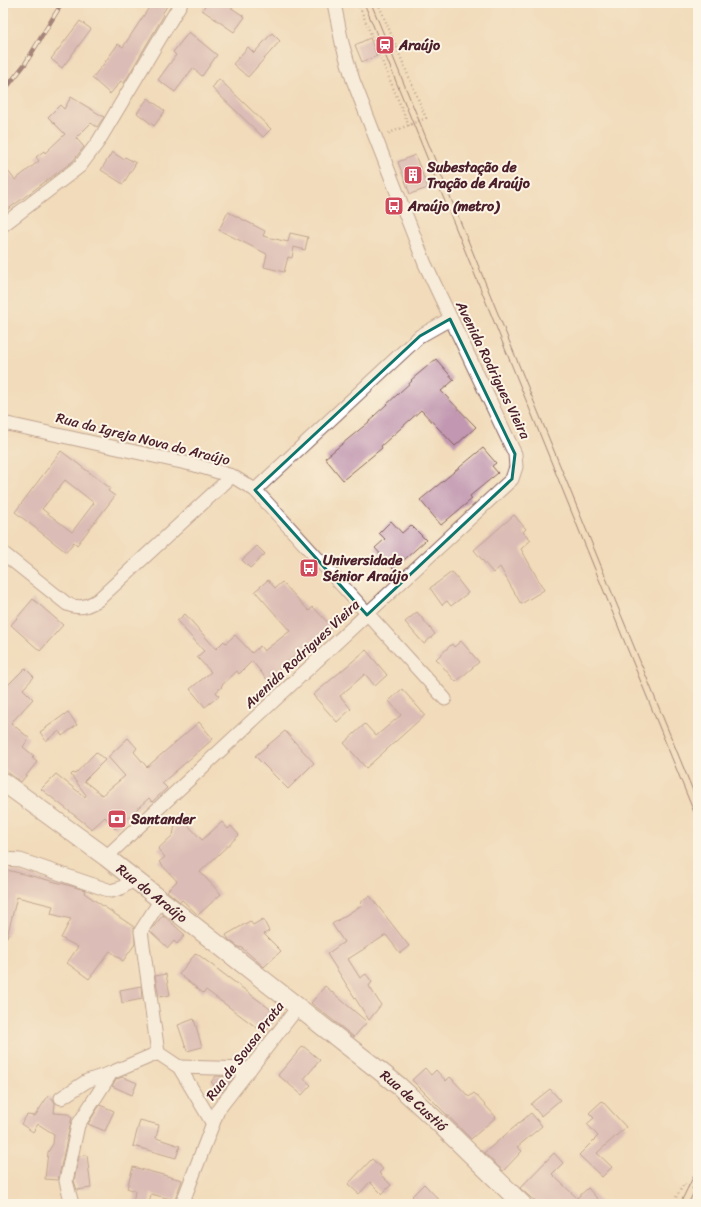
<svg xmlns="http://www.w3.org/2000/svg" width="701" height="1207" font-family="Sriracha,sans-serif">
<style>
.building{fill:#c197b1;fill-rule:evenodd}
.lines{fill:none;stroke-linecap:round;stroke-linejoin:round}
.street-casing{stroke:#84615d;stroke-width:15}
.secondary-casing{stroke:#84615d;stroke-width:20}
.path{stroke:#84615d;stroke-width:2.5;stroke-dasharray:1 3;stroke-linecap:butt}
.street{stroke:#fff;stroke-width:13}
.secondary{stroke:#fff;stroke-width:18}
.tram{stroke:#4a1f2b;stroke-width:1}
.rail-casing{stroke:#4a1f2b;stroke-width:4.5}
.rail{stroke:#fcf5e5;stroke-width:3;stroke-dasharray:9;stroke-linecap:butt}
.marked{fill:none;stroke:#0f766e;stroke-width:3;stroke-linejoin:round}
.labels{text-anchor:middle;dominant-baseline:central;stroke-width:4;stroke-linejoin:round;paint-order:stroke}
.poi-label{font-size:14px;font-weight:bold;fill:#4a1f2b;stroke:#fcf5e5;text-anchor:start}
.street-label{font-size:14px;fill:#4a1f2b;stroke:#fcf5e5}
</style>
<rect width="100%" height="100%" fill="#fcf5e5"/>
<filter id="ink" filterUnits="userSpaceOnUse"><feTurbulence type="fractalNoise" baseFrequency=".025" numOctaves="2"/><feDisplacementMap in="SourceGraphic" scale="8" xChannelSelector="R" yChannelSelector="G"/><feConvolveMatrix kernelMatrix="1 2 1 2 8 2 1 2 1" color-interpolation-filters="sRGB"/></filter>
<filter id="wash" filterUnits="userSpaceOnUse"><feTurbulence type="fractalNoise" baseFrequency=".012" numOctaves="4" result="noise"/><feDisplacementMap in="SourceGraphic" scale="16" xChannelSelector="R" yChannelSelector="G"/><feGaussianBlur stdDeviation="0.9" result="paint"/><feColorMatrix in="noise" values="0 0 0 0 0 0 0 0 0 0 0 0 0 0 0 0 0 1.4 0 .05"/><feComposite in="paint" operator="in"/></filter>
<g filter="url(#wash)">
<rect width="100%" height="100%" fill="#f1dbba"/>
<g id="blocks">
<!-- building -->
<g class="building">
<path d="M152 3H169L162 14 164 15 124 83 121 81 110 94 92 78 103 65 118 44 123 47Z"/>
<path d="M207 3H224L245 17 234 32 202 10Z"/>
<path d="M80 21 91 29 62 68 51 59Z"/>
<path d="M189 32 217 55 202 76 193 68 175 92 158 80 176 55 173 52Z"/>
<path d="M272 33 280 41 248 77 233 64 248 47 254 53Z"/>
<path d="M370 38 377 56 362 62 355 45Z"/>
<path d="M219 79 271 129 263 137 212 88Z"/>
<path d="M71 97 104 117 97 127 91 123 76 138 84 147 73 161 3 213V165L15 180 39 161 36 157 44 151 45 153 65 134 48 117 60 105 64 109Z"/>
<path d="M148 98 165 111 154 126 137 113Z"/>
<path d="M112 152 123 159 125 157 136 163 123 184 101 170Z"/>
<path d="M415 155 428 188 410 194 398 162Z"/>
<path d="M228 212 265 231 263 236 288 242 290 233 308 237 305 250 294 247 292 258 288 257 284 272 264 267 267 254 219 230Z"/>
<path d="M436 359 454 380 441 391 476 427 455 446 421 410 381 446 382 448 343 480 325 458 375 417 374 416 412 381 411 380Z"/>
<path d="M483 448 496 463 492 466 498 473 470 496 472 499 441 525 420 500Z"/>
<path d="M61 451 110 488 108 491 115 496 77 545 74 542 66 552 15 512ZM65 480 94 503 72 532 42 509Z"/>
<path d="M514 515 526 529 523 532 531 540 521 549 544 590 521 604 500 567 493 573 474 550Z"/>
<path d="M391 521 402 533 411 525 426 540 394 569 375 548 385 539 379 533Z"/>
<path d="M257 546 265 554 250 568 242 560Z"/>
<path d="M452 572 468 593 451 606 447 601 442 605 430 588Z"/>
<path d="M268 580 275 588 282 582 309 611 313 607 332 627 296 659 295 656 279 669 282 674 270 683 252 661 239 674 237 671 221 686 222 687 216 692 219 696 205 707 190 689 211 672 197 657 204 651 177 621 185 614 216 649 224 641 226 643 235 635 252 653 260 646 264 651 290 631 255 591Z"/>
<path d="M33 599 63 625 40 651 11 625Z"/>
<path d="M417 612 435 634 424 644 405 622Z"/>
<path d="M461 641 479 662 456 682 436 659 452 644 454 647Z"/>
<path d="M366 650 387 675 375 686 365 674 340 696 351 709 337 722 313 695Z"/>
<path d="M25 668 34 677 23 689 33 699 11 723 29 738 23 747 34 756 32 758 37 762 21 782 3 769V690Z"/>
<path d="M402 689 425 715 366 768 344 743 365 724 376 736 401 715 389 701Z"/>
<path d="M68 712 77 725 62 736 59 731 46 741 40 732Z"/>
<path d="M199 722 213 739 162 783 167 788 152 802 149 798 115 829 105 817 92 829 41 789 56 774 85 797 86 795 71 775 73 773 75 774 96 752 105 760 84 781 102 795 125 776 108 757 128 738 137 748 134 752 147 767Z"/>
<path d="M285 731 314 763 288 789 255 756Z"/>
<path d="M178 822H185L202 840 222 822 228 829 231 826 239 835 200 872 221 894 198 915 182 900 180 902 167 891 177 881 159 862 165 857 158 849 173 835 175 825Z"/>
<path d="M3 869 64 884 85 890 84 893 134 927 135 944 123 961 110 951 89 979 67 963 78 947 61 938 71 919 51 914 53 906 17 897 7 937 3 936Z"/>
<path d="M370 896 409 946 400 953 386 935 348 959 360 978 366 974 372 982 369 986 381 1005 369 1020 327 954 344 942 332 924 362 905 360 903Z"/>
<path d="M163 915 185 935 177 944 174 941 168 948 150 931Z"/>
<path d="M263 919 269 931 264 934 281 951 264 967 241 947 240 948 229 940 226 935 250 921 253 925Z"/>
<path d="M196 953 278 1015 264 1033 206 990 203 993 179 974Z"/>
<path d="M166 974 170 995 159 997 155 976Z"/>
<path d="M141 986 142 999 122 1003 120 990Z"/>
<path d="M325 986 367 1022 354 1037 311 1003Z"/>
<path d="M194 1019 202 1047 187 1051 178 1025Z"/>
<path d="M303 1046 320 1060 304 1079 311 1085 302 1095 278 1075Z"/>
<path d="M425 1068 431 1075 436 1070 446 1081 450 1077 469 1097 474 1093 496 1117 471 1139 412 1080Z"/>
<path d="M216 1076 234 1077 222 1092 211 1082Z"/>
<path d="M123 1077 137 1083 132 1095 112 1086 116 1079Z"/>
<path d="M550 1089 560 1100 541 1116 531 1104Z"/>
<path d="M48 1096 53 1099 55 1103 54 1113 68 1114 72 1117 58 1180 45 1179 48 1152 53 1144 54 1134 38 1124 33 1132 21 1124 27 1115 35 1116Z"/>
<path d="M602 1101 626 1127 597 1153 612 1167 602 1177 579 1155 598 1136 587 1124 594 1118 589 1113Z"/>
<path d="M100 1105 114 1111 105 1131 88 1124Z"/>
<path d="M531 1113 542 1126 517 1147 522 1151 503 1171 484 1153Z"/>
<path d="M140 1120 159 1125 156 1138 180 1146 176 1158 133 1146Z"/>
<path d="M554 1153 563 1163 552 1174 577 1198 588 1188 602 1204H538L520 1188Z"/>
<path d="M87 1155 91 1188 77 1190 74 1181 79 1156Z"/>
<path d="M372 1159 383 1169 379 1173 391 1185 382 1194 370 1182 359 1194 348 1184Z"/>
<path d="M133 1167 182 1180 175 1200 151 1194 149 1204H133L135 1191 127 1188Z"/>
<path d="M424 1184 443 1204H419L412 1196Z"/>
</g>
</g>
</g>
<g filter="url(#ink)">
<use href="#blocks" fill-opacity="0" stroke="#84615d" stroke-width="1"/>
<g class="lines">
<defs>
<g id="street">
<path d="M3 225 80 166 98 142 181 3"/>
<path d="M3 423 195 465 232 476 255 490 268 504 445 699"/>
<path d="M255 490 420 336 450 319"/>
<path d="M3 553 67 604C80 609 86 607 98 600L232 476"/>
<path d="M106 857 512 479 516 467 515 454 425 264 353 80 342 43 334 3"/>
<path d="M3 859 20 860 111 891 121 888 133 880"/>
<path d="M158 1053 179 1067 213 1124"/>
<path d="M179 1067 250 1069"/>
<path d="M61 1098 87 1081 111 1073"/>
<path d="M72 1204 66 1181 78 1125 111 1073 158 1053 141 931 160 901"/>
<path d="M182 1204 218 1110 298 1007"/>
</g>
<g id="secondary">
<path id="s1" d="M3 782 106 857 399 1086 441 1125 522 1204"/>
</g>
</defs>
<!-- street casing -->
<use href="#street" class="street-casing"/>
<!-- secondary casing -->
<use href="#secondary" class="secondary-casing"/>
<!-- path -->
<g class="path">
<path d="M358 3 409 126"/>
<path d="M378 3 426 118 387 134"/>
<path d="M672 1204 684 1184 698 1191"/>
<path d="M695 1204 698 1200"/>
</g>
<!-- street -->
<use href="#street" class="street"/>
<!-- secondary -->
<use href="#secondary" class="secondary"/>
<!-- tram -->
<g class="tram">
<path d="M364 3 698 822"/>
<path d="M371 3 698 803"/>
<path d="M680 1204 698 1167"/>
<path d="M688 1204 698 1184"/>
</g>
<defs>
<path id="rail" d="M3 92 25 64 62 3"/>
</defs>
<!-- rail casing -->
<use href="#rail" class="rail-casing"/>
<!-- rail -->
<use href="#rail" class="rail"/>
</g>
</g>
<!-- marked area -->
<path d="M0 0H701V1207H0ZM450 319 515 454 512 479 367 615 255 490 420 336Z" fill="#f1dbba" fill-opacity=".55" fill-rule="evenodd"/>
<path class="marked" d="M450 319 515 454 512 479 367 615 255 490 420 336Z"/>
<!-- icons -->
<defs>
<symbol id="station-square" viewBox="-11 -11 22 22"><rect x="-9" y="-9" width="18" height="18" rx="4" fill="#d1495b" stroke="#fcf5e5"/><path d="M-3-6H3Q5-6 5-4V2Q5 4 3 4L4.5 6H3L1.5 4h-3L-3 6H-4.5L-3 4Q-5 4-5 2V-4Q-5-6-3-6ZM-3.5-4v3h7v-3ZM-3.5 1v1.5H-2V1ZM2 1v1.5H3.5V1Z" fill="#fff"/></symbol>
<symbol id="building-square" viewBox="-11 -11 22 22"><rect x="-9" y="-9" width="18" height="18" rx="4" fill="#d1495b" stroke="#fcf5e5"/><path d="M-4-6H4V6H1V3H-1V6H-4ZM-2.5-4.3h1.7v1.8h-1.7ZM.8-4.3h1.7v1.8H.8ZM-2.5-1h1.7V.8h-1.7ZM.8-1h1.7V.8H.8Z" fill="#fff"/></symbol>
<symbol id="bus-square" viewBox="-11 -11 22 22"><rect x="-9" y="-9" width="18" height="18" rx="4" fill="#d1495b" stroke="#fcf5e5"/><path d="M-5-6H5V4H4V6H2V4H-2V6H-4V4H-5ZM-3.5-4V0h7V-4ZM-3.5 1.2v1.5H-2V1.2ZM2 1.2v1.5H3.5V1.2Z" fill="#fff"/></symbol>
<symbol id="bank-square" viewBox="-11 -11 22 22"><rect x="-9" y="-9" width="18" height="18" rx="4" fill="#d1495b" stroke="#fcf5e5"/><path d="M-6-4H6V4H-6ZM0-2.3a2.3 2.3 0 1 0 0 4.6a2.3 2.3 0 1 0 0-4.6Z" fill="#fff"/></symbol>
</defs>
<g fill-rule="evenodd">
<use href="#station-square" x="374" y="34" width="22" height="22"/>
<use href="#building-square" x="402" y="164" width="22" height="22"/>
<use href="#bus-square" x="383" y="195" width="22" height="22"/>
<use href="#bus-square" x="298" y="557" width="22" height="22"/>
<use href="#bank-square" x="106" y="808" width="22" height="22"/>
</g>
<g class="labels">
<!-- poi labels -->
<g class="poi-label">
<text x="399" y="45">Araújo</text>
<text x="427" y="167">Subestação de<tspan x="427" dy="16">Tração de Araújo</tspan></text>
<text x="408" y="206">Araújo (metro)</text>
<text x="323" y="560">Universidade<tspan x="323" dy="16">Sénior Araújo</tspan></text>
<text x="131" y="819">Santander</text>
</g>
<!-- street labels -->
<g class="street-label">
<text transform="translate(493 370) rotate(64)">Avenida Rodrigues Vieira</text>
<text transform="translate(143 439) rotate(14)">Rua da Igreja Nova do Araújo</text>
<text transform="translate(302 654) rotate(-43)">Avenida Rodrigues Vieira</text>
<text stroke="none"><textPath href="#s1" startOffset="186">Rua do Araújo</textPath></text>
<text transform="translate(245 1051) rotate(-53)">Rua de Sousa Prata</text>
<text stroke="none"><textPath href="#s1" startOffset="520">Rua de Custió</textPath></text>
</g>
</g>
<!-- margin -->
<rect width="701" height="1207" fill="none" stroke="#fcf5e5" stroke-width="16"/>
</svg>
